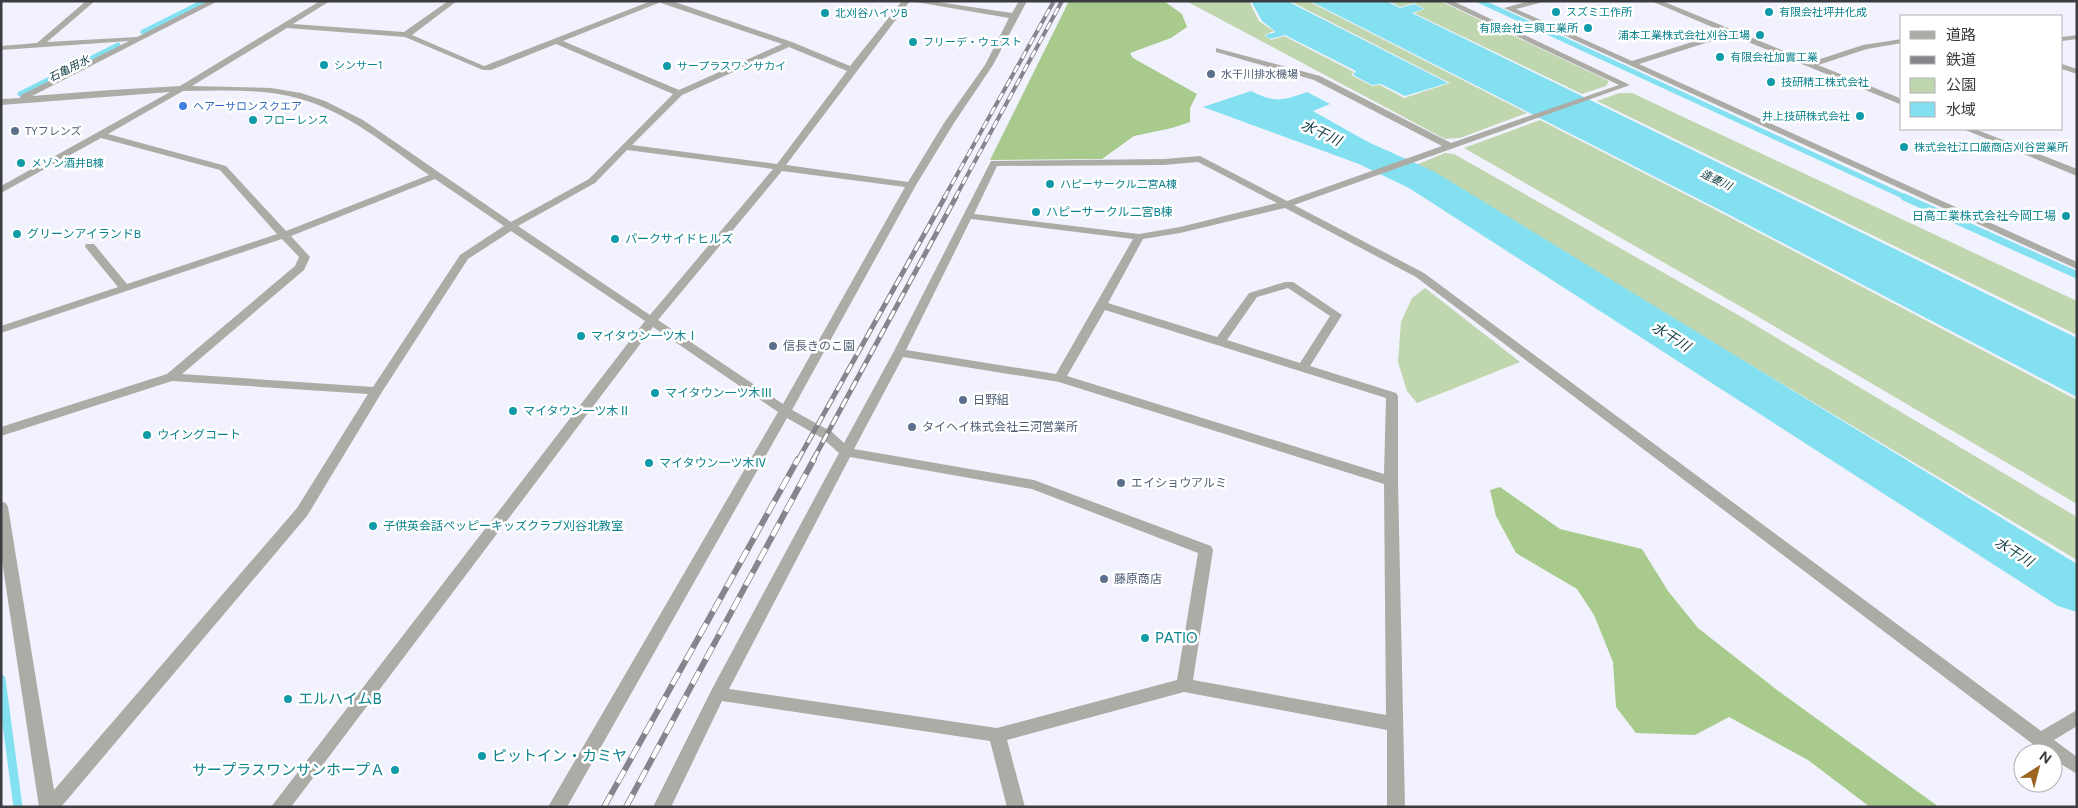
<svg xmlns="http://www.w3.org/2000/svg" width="2078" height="808" font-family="Figtree,'Noto Sans JP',sans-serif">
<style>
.green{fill:#c0d6af}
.forest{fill:#a8cb8d}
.water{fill:#82e0f1}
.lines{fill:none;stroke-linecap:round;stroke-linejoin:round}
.stream-far2{stroke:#82e0f1;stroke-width:5}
.stream-far1{stroke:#82e0f1;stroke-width:7}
.stream{stroke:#82e0f1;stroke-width:9}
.river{fill:#82e0f1;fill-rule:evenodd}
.minor{fill:#acaba6;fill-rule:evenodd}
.rail-far2-casing{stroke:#85868c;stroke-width:4}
.rail-far1-casing{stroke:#85868c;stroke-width:5}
.rail-casing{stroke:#85868c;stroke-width:6}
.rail-far2{stroke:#fff;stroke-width:2.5;stroke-dasharray:8;stroke-linecap:butt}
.rail-far1{stroke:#fff;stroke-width:3;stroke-dasharray:10;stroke-linecap:butt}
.rail{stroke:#fff;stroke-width:4.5;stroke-dasharray:14;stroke-linecap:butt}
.culture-dot{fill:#0f9aa8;stroke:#fff;stroke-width:2}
.service-dot{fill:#5c6f8a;stroke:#fff;stroke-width:2}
.shop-dot{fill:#3f7fe0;stroke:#fff;stroke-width:2}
.labels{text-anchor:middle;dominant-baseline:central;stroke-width:5;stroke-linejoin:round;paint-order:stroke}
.far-culture-label{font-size:11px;fill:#0d838f;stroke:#fff;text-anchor:start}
.far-water-label{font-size:11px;font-style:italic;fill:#0f3c43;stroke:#fff}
.far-service-label{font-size:11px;fill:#4e5e75;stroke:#fff;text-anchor:start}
.far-shop-label{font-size:11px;fill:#366cbe;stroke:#fff;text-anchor:start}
.culture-label{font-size:12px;fill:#0d838f;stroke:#fff;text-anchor:start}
.service-label{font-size:12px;fill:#4e5e75;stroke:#fff;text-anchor:start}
.water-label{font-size:14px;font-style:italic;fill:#0f3c43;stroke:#fff}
.near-culture-label{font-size:15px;fill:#0d838f;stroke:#fff;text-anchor:start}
</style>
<rect width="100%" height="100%" fill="#f1f2fd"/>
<!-- green -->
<g class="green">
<path d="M1186 1H1249L1259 21 1274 31 1264 35 1271 40 1284 36 1354 72 1351 75 1372 86 1380 85 1404 98 1450 83 1290 1H1308L1527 113 1460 138 1445 139Z"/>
<path d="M1389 1H1440L1609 81 1606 86 1582 94 1414 13 1425 9 1414 3 1400 7Z"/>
<path d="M1619 93H1632L2077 301V335L1597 101Z"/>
<path d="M1540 120 1716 210 2077 400V504L1750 312 1464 148Z"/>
<path d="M1445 153 1454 154 1740 316 2077 517V560L1416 165Z"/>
<path d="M1425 288 1520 362 1417 403 1407 391 1398 362 1401 322 1412 298Z"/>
</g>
<!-- forest -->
<g class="forest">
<path d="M1069 1H1164L1182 14 1187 27 1171 38 1130 53 1133 58 1197 94 1190 108V122L1172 128 1134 136 1102 159 990 160Z"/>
<path d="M1500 487 1560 529 1642 549 1668 591 1698 628 1777 690 1939 807H1870L1808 760 1729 717 1695 735 1636 733 1616 707 1613 662 1594 615 1577 589 1516 553 1496 516 1490 490Z"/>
</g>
<!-- water -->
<g class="water">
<path d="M1251 1H1287L1448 83 1405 96 1381 84 1372 85 1353 75 1356 71 1285 35 1270 39 1265 35 1276 32 1262 21Z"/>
<path d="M1310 1H1386L1400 8 1414 4 1424 9 1412 13 2077 338V397L1720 210Z"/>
<path d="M1251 91C1275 103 1282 101 1307 92L1330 104 1313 111 1398 159 1370 168 1203 107Z"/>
</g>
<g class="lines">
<!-- stream-far2 -->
<g class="stream-far2">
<path d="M1480 1 1907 198"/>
<path d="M143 32 205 1"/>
<path d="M20 94 118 45"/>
</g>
<!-- stream-far1 -->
<path class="stream-far1" d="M1904 197 2077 275"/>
<!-- stream -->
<path class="stream" d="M1 679 18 807"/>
<!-- river -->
<path class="river" d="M1327 126 1339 129 1435 172 2077 564V612L2058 606 1409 188 1315 143 1310 136 1315 129Z"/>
<!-- minor -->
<g class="minor">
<path d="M86 1H95L47 42 137 37 208 1H218L32 96 111 90 180 86 320 1H330L293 24 404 32 448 1H457L412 35 484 66 651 1H672L792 42 850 66 902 1H910L786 165 908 182 944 123 985 65 1009 18 910 1H931L1012 13 1019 1H1027L993 65 954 123 916 185 792 410 832 432 844 443 893 353 991 161 1164 159 1200 156 1287 201 1442 146 1314 80 1216 52V48L1320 76 1451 143 1619 85 1442 1H1453L1630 85 1294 205 1424 273 2041 731 2077 710V726L2054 740 2077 757V774L2053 759V753H2045L2034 745 1416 277 1285 208 1180 233 1143 239 1108 303 1217 337 1249 293 1285 282H1293L1342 315 1310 366 1396 393 1398 396V481L1405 807H1387V730L1184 692 1007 740 1025 807H1007L990 741 722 701 671 807H653L712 689 839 453 822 438 787 418 567 807H548L778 412 653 327 291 807H271L645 321 511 231 468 259 382 392 307 516 61 807H39L1 554V502L6 503 8 507 54 790 297 508 368 394 172 381 1 436V427L167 374 295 266 299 257 282 239 1 333V326L118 287 86 248 85 246 86 244H94L127 284 277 234 220 170 101 138 1 193V186L170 92 1 105V99L20 98 21 95 129 41 1 50V46L37 43ZM661 2V3L782 44 679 90 563 41ZM287 28 405 37 483 70H491L556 44 673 94 589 179 511 222 363 120 325 101 301 93 271 88 192 86ZM789 47 847 71 777 164 632 145 682 95ZM183 91C220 91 261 88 297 98 347 111 387 146 429 175L286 231 226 166 108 134ZM627 150 773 169 650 315 518 226 595 183ZM1198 162 1277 203 1180 227 1139 234 974 214 997 166 1164 165ZM782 171 905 187 783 404 658 320ZM435 179 504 226 460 255 373 387 182 374 304 270 310 257 291 236ZM971 219 1133 239 1056 374 906 350ZM1288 288 1330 316 1300 363 1227 340 1257 297ZM1105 310 1386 398 1384 474 1067 376ZM903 357 1059 382 1384 484 1386 715 1193 680 1213 550 1211 546 1034 480 854 449ZM850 457 1032 489 1198 553 1177 680 997 728 729 689Z"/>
<path d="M1530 1H1547L1516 9 1632 61 1724 32 1651 1H1662L1811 62 1863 45 1902 39V43L1867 49 1818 65 1902 99V105L1731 35 1639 64 2077 262V269L1504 8Z"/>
<path d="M2077 35V39L2062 41V37Z"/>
<path d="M2062 64 2077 69V74L2062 69Z"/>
<path d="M1963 129H1975L2077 169V176Z"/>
</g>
<defs>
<g id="rail-far2">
<path d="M944 198 1054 1"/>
<path d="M955 198 1062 1"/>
</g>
<g id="rail-far1">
<path d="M798 460 945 197"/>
<path d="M813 460 956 197"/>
</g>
<g id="rail">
<path d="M604 807 798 459"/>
<path d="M626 807 814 459"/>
</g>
</defs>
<!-- rail-far2 casing -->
<use href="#rail-far2" class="rail-far2-casing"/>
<!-- rail-far1 casing -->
<use href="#rail-far1" class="rail-far1-casing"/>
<!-- rail casing -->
<use href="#rail" class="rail-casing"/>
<!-- rail-far2 -->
<use href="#rail-far2" class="rail-far2"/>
<!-- rail-far1 -->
<use href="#rail-far1" class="rail-far1"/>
<!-- rail -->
<use href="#rail" class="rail"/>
</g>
<!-- markers -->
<g class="culture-dot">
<circle cx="1556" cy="12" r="5"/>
<circle cx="1769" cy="12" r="5"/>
<circle cx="825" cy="13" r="5"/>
<circle cx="1588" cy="28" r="5"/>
<circle cx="1760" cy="35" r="5"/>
<circle cx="913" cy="42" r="5"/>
<circle cx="1720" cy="57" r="5"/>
<circle cx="324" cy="65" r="5"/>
<circle cx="667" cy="66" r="5"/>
<circle cx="1771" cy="82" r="5"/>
<circle cx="1860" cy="116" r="5"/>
<circle cx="253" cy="120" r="5"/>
<circle cx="1904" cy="147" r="5"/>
<circle cx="21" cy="163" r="5"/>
<circle cx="1050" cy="184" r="5"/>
<circle cx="1036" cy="212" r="5"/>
<circle cx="2066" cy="216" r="5"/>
<circle cx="17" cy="234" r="5"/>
<circle cx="615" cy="239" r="5"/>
<circle cx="581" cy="336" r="5"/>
<circle cx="655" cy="393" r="5"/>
<circle cx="513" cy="411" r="5"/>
<circle cx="147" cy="435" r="5"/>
<circle cx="649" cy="463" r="5"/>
<circle cx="373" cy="526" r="5"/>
<circle cx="1145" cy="638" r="5"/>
<circle cx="288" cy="699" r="5"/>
<circle cx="482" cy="756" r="5"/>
<circle cx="395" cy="770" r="5"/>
</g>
<g class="service-dot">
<circle cx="1211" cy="74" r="5"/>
<circle cx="15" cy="131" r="5"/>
<circle cx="773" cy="346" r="5"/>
<circle cx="963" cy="400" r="5"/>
<circle cx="912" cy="427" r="5"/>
<circle cx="1121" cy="483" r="5"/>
<circle cx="1104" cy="579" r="5"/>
</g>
<circle class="shop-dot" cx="183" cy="106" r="5"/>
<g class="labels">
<!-- far-culture labels -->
<g class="far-culture-label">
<text x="1566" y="12">スズミ工作所</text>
<text x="1779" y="12">有限会社坪井化成</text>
<text x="835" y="13">北刈谷ハイツB</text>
<text x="1578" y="28" text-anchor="end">有限会社三興工業所</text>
<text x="1750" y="35" text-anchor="end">浦本工業株式会社刈谷工場</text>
<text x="923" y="42">フリーデ・ウェスト</text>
<text x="1730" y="57">有限会社加實工業</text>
<text x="334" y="65">シンサー1</text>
<text x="677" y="66">サープラスワンサカイ</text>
<text x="1781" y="82">技研精工株式会社</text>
<text x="1850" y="116" text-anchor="end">井上技研株式会社</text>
<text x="263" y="120">フローレンス</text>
<text x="1914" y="147">株式会社江口厳商店刈谷営業所</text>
<text x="31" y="163">メゾン酒井B棟</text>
<text x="1060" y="184">ハピーサークル二宮A棟</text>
</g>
<!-- far-water labels -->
<g class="far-water-label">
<text transform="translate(69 69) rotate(-27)">石亀用水</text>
<text transform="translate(1716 180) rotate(26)">逢妻川</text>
</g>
<!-- far-service labels -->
<g class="far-service-label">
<text x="1221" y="74">水干川排水機場</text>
<text x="25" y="131">TYフレンズ</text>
</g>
<!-- far-shop labels -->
<g class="far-shop-label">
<text x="193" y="106">ヘアーサロンスクエア</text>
</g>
<!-- culture labels -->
<g class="culture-label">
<text x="1046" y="212">ハピーサークル二宮B棟</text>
<text x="2056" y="216" text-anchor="end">日高工業株式会社今岡工場</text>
<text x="27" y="234">グリーンアイランドB</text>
<text x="625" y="239">パークサイドヒルズ</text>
<text x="591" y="336">マイタウン一ツ木Ⅰ</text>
<text x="665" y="393">マイタウン一ツ木Ⅲ</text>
<text x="523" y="411">マイタウン一ツ木Ⅱ</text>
<text x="157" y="435">ウイングコート</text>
<text x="659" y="463">マイタウン一ツ木Ⅳ</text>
<text x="383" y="526">子供英会話ペッピーキッズクラブ刈谷北教室</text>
</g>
<!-- service labels -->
<g class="service-label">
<text x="783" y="346">信長きのこ園</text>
<text x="973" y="400">日野組</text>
<text x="922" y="427">タイヘイ株式会社三河営業所</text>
<text x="1131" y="483">エイショウアルミ</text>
<text x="1114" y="579">藤原商店</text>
</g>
<!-- water labels -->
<g class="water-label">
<text transform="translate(1321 133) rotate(25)">水干川</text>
<text transform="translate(1671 337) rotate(32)">水干川</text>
<text transform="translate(2014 552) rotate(32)">水干川</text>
</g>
<!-- near-culture labels -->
<g class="near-culture-label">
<text x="1155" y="638">PATIO</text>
<text x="298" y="699">エルハイムB</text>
<text x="492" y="756">ピットイン・カミヤ</text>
<text x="385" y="770" text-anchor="end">サープラスワンサンホープＡ</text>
</g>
</g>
<!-- border -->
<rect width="2078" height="808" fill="none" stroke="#3b3c40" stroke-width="5"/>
<!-- legend -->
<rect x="1900" y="15" width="162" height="115" fill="#ffffff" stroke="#b1b1b3"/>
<rect x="1910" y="31" width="25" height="8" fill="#acaba6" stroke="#b1b1b3"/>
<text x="1946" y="40" font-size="15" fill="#3b3c40">道路</text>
<rect x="1910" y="56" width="25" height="8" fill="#85868c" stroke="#b1b1b3"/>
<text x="1946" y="65" font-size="15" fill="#3b3c40">鉄道</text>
<rect x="1910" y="78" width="25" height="15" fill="#c0d6af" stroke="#b1b1b3"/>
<text x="1946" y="90" font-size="15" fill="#3b3c40">公園</text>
<rect x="1910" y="102" width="25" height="15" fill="#82e0f1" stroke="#b1b1b3"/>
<text x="1946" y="115" font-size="15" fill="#3b3c40">水域</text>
<!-- north arrow -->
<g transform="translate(2038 768) rotate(36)"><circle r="24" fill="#ffffff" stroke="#b1b1b3"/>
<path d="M0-4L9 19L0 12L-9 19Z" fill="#9d6422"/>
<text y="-8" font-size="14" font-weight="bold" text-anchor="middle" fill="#3b3c40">N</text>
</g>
</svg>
